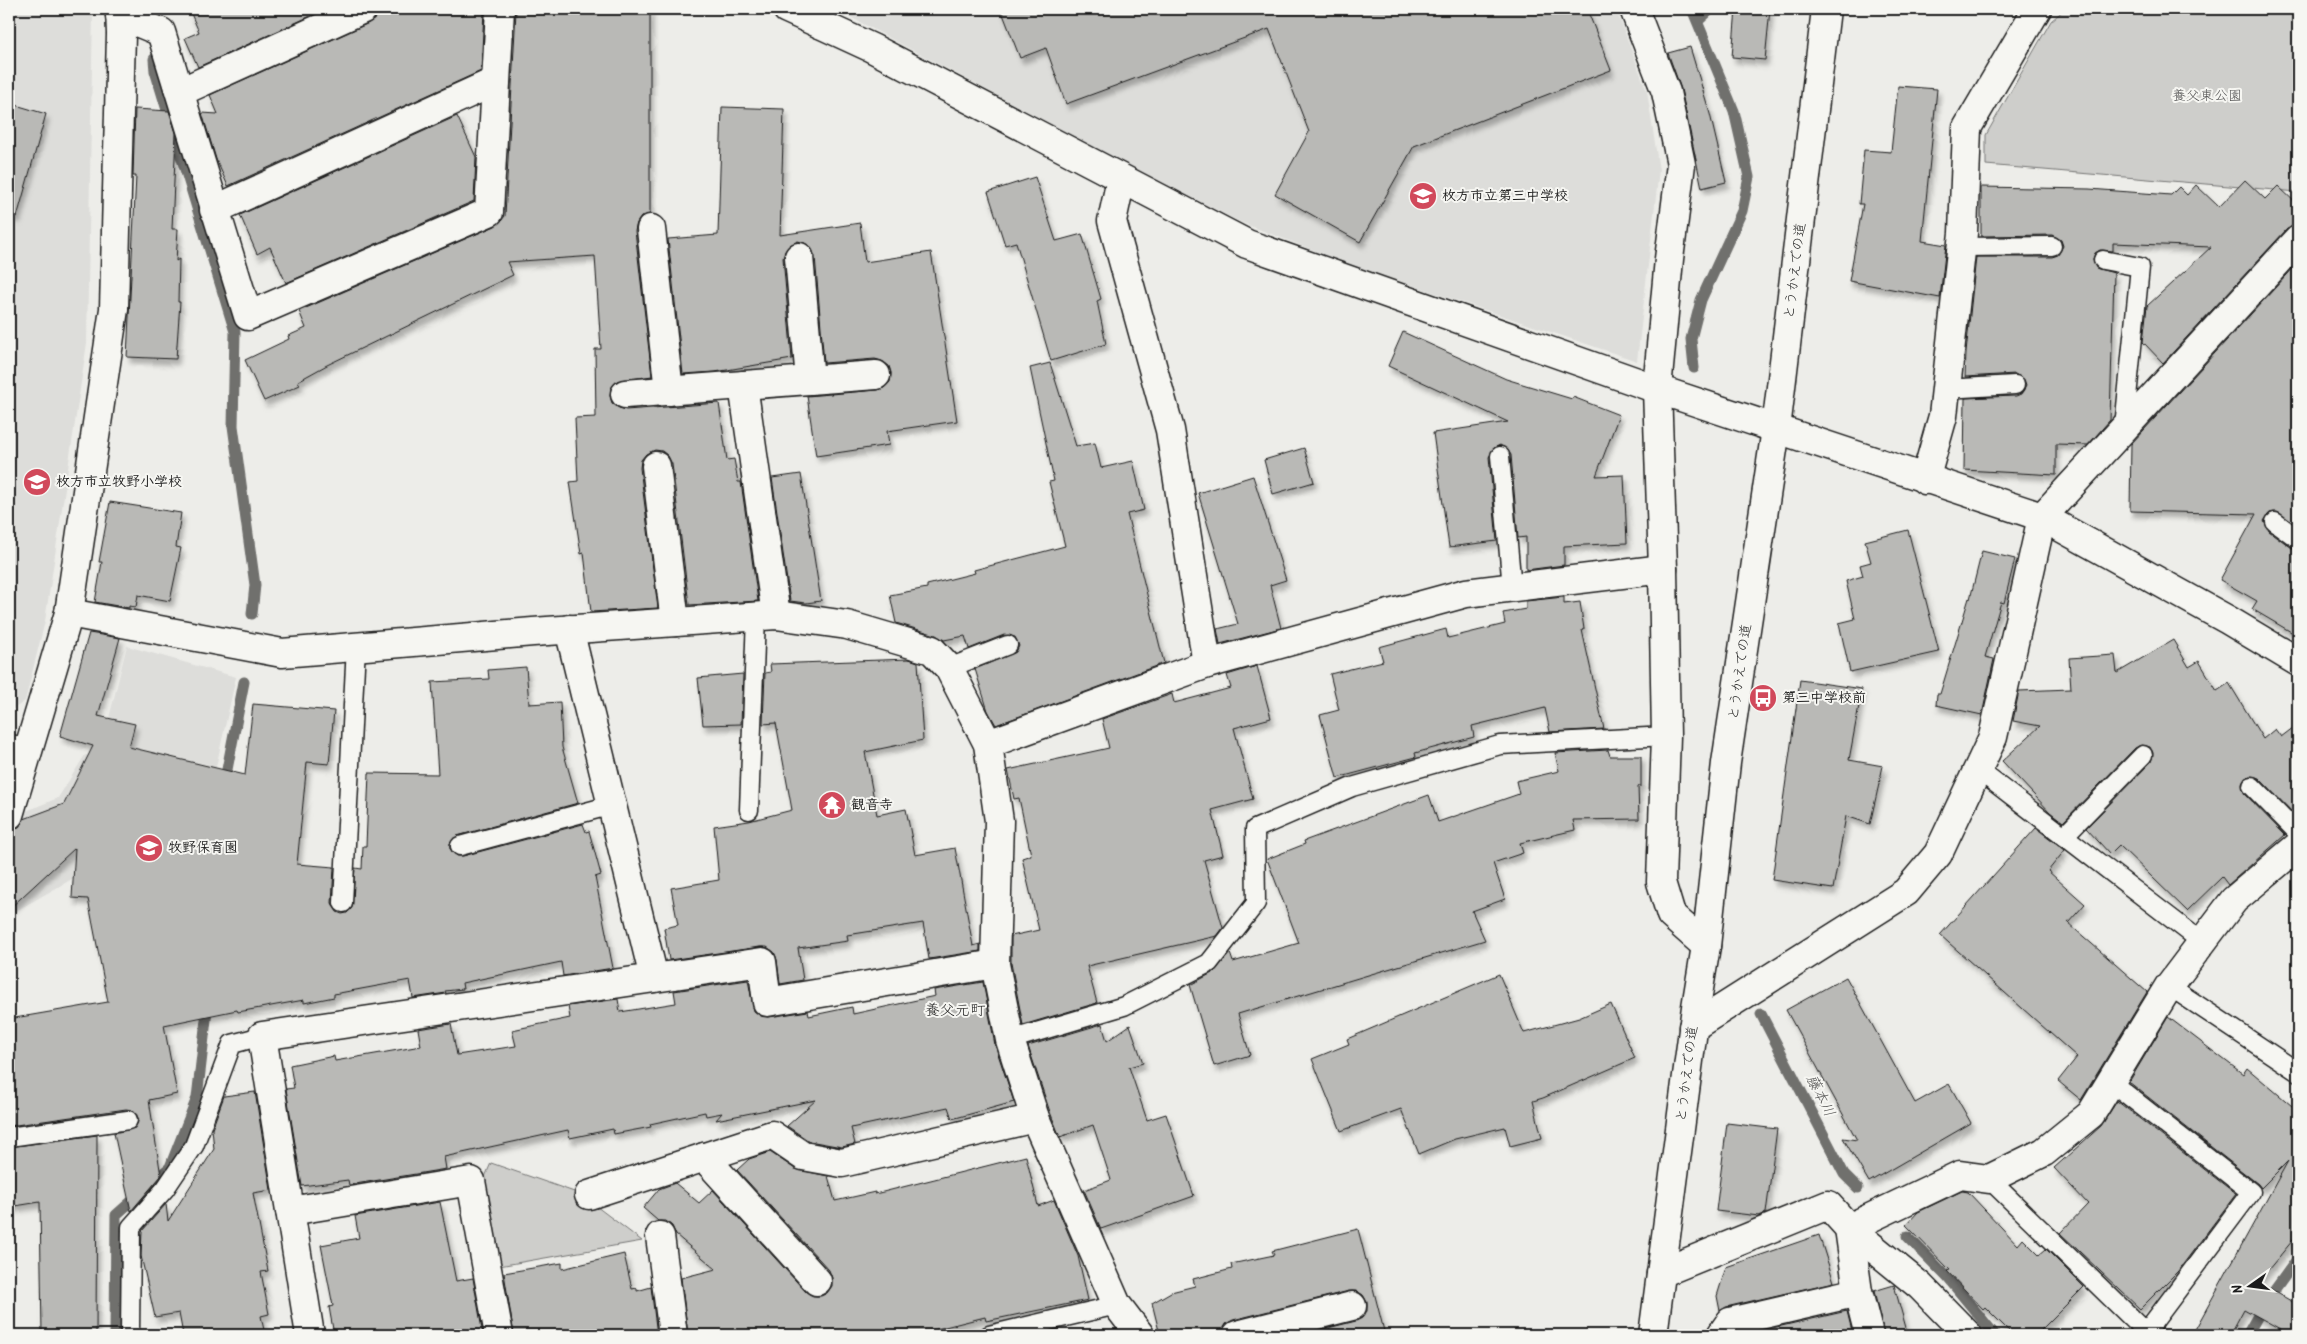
<svg xmlns="http://www.w3.org/2000/svg" width="2307" height="1344" font-family="Kalam,'Klee One',sans-serif">
<style>
.built{fill:#ddddda}
.green{fill:#cececb;stroke:#757574}
.lines{fill:none;stroke-linecap:round;stroke-linejoin:round}
.stream{stroke:#6f6f6d;stroke-width:11}
.building{fill:#b9b9b6;stroke:#1c1c1c;filter:url(#shadow)}
.lane-casing{stroke:#1c1c1c;stroke-width:21}
.street-casing{stroke:#1c1c1c;stroke-width:31}
.secondary-casing{stroke:#1c1c1c;stroke-width:31}
.lane{stroke:#f6f6f2;stroke-width:18}
.street{stroke:#f6f6f2;stroke-width:28}
.secondary{stroke:#f6f6f2;stroke-width:28}
.labels{text-anchor:middle;dominant-baseline:central;stroke-width:4;stroke-linejoin:round;paint-order:stroke}
.park-label{font-size:14px;fill:#515151;stroke:#f6f6f2}
.poi-label{font-size:14px;font-weight:bold;fill:#1c1c1c;stroke:#f6f6f2;text-anchor:start}
.street-label{font-size:14px;fill:#1c1c1c;stroke:#f6f6f2}
.neighbourhood-label{font-size:15px;fill:#1c1c1c;stroke:#f6f6f2}
.water-label{font-size:15px;font-style:italic;fill:#535352;stroke:#f6f6f2}
</style>
<defs>
<filter id="shadow"><feDropShadow dx="3" dy="5.5" stdDeviation="2.5" flood-color="#0004"/></filter>
</defs>
<rect width="100%" height="100%" fill="#edede9"/>
<filter id="ink" filterUnits="userSpaceOnUse"><feTurbulence type="fractalNoise" baseFrequency=".02" numOctaves="2"/><feDisplacementMap in="SourceGraphic" scale="10" xChannelSelector="R" yChannelSelector="G"/><feConvolveMatrix kernelMatrix="1 2 1 2 8 2 1 2 1" color-interpolation-filters="sRGB"/></filter>
<g filter="url(#ink)">
<!-- built -->
<g class="built">
<path d="M9 9H93L87 343 45 621 25 701 9 712Z"/>
<path d="M839 9H1616L1647 91 1659 170 1637 361 1354 266 1240 222 1086 143 839 11Z"/>
<path d="M127 646 236 677 188 893 139 891 72 879 9 915V830L12 817 58 798 85 755 99 758Z"/>
</g>
<!-- green -->
<g class="green">
<path d="M2065 9H2298V192L1986 165V135L2051 21Z"/>
<path d="M491 1163 580 1194 642 1241 499 1266 482 1184Z"/>
</g>
<g class="lines">
<!-- stream -->
<g class="stream">
<path d="M1692 9 1734 111 1749 177 1742 211 1701 300 1691 339 1694 368"/>
<path d="M1698 21 1711 9"/>
<path d="M154 59 155 71 235 332 233 426 255 585 252 614"/>
<path d="M224 785 244 682"/>
<path d="M1761 1014 1844 1174 1858 1188"/>
<path d="M1907 1236 1948 1278 1995 1335"/>
<path d="M115 1335 116 1215 170 1167 197 1098 208 1002"/>
<path d="M2247 1335 2264 1305 2298 1258"/>
</g>
</g>
<!-- building -->
<g class="building">
<path d="M189 9H326L198 67 185 38 199 32Z"/>
<path d="M378 9 484 10 481 71 228 186 216 159 202 113 218 114 210 95 369 23 376 18Z"/>
<path d="M524 9H650V214L641 217 637 223 635 231 652 376 617 381 611 388 610 396 612 403 619 408 626 410 719 403 727 460 734 459 738 482H741L758 601 689 605 672 464 668 456 662 451 655 450 646 454 641 460 640 468 658 608 591 612 584 553 581 554 570 482 578 481 575 418 596 417 595 349H601L595 256 507 262 513 275 327 365 298 381 300 385 264 401 245 360 289 339 288 336 306 328 299 311 495 226 501 221 505 216 516 11H523Z"/>
<path d="M1001 9H1587L1611 70 1414 146 1360 242 1275 194 1309 132 1269 29 1066 104 1046 48 1020 58Z"/>
<path d="M1736 9H1770L1765 60 1732 57Z"/>
<path d="M1690 47 1710 114 1726 182 1702 188 1681 89 1668 53Z"/>
<path d="M1898 86 1937 89 1922 241 1946 245 1940 298 1849 281 1863 204H1859L1864 150 1891 152Z"/>
<path d="M9 103 46 114 17 217 9 215Z"/>
<path d="M722 107 784 109 780 235 860 223 865 262 931 252 957 421 887 431 889 445 816 456 807 396 878 390 884 388 890 382 891 373 889 366 882 361 875 359 824 363 815 256 811 248 805 243 798 241 790 245 785 251 783 258 792 359 715 372 683 374 668 239 718 235Z"/>
<path d="M135 109 169 111 176 133 172 229H178L176 261 179 259 178 302H180L176 359 127 357 136 176H133Z"/>
<path d="M457 116 476 157 474 201 286 283 270 247 257 254 240 215Z"/>
<path d="M1035 177 1056 241 1082 234 1101 299 1097 301 1106 344 1051 361 1016 242 1005 245 988 192Z"/>
<path d="M2245 180 2265 199 2278 186 2298 205V225L2287 229 2163 363 2143 342 2147 306 2211 247 2113 243V251L2100 250 2095 253 2093 259 2096 268 2114 273 2110 420 2088 445 2056 444V475L1964 470 1965 398 2016 396 2021 394 2026 385 2024 379 2015 374 1965 377 1966 353 1976 257H2052L2058 255 2063 246 2061 240 2052 235 1981 236V187L2089 189 2171 195 2179 187 2187 195 2196 185 2219 207Z"/>
<path d="M2298 263V526L2277 512 2270 513 2264 521 2269 531 2292 548 2298 549V636L2252 609 2257 601 2220 580 2256 514 2130 511 2131 444Z"/>
<path d="M1403 332 1506 379 1572 399 1573 397 1619 415 1596 476 1624 475 1627 543 1564 546V565L1526 570V537L1518 538 1511 455 1508 450 1500 445 1494 448 1489 457 1497 541 1449 547 1433 433 1508 422 1388 366Z"/>
<path d="M1050 363 1076 446 1095 443 1101 468 1133 461 1144 510 1127 514 1164 663 996 725 988 711 975 669 1016 652 1019 646 1015 637 1004 635 969 649 965 636 944 640 936 635 896 623 890 595 927 588V585L975 573 974 570 1065 546 1049 482 1054 481 1030 368Z"/>
<path d="M1304 448 1314 482 1273 494 1264 460Z"/>
<path d="M801 474 821 601 806 603 790 601 772 478Z"/>
<path d="M1253 476 1286 580 1270 585 1281 628 1220 644 1217 629 1238 624 1198 493Z"/>
<path d="M110 502 181 513 176 547 181 548 170 601 138 595 136 607 129 606V608L95 602 102 562H99Z"/>
<path d="M1908 530 1939 652 1850 672 1839 623 1855 619 1846 581 1863 576 1860 565 1871 562 1865 541Z"/>
<path d="M1982 551 2015 559 2004 603 2001 602 1985 657 1994 659 1982 715 1936 705 1937 694H1940L1969 598 1970 599Z"/>
<path d="M1564 597V604L1580 602 1584 629 1582 630 1604 729 1550 732 1545 708 1472 726 1474 737 1415 753 1416 757 1337 778 1320 715 1339 710 1330 674 1383 661 1379 647 1446 629 1448 638 1505 624 1503 613 1526 609V601Z"/>
<path d="M89 633 120 638 98 716 135 724 129 747 245 775 253 704 334 711 329 764 307 762 297 864 334 867 332 903 337 912 342 914 347 913 352 908 355 868 362 869 363 846H366L369 773 438 774 432 682 489 679 488 670 526 667 529 704 560 702 562 747 578 803 457 836 450 843V849L457 856H463L583 824 586 832 589 831 601 875 595 877 613 968 563 976 561 962 462 983 463 989 445 991 446 993 413 998 410 980 334 994V997L304 1003V1000L238 1012 237 1010 164 1025 177 1094 149 1100 161 1176 131 1211 114 1133 135 1128 139 1119 132 1110 126 1109 9 1126V1019L108 1002 88 899 72 898 75 848 9 909V830L19 827 24 819 64 804 93 746 60 736Z"/>
<path d="M2173 640 2189 667 2199 661 2217 691 2229 683 2263 739 2275 729 2281 737 2298 724V818L2259 778 2250 776 2245 778 2242 784 2244 793 2285 835 2228 885 2222 877 2187 911 2119 845 2110 854 2086 828 2151 762 2153 753 2150 747 2141 745 2135 748 2063 822 2050 812 2002 761 2040 726 2013 721 2019 691 2071 689 2069 658 2115 655 2117 673Z"/>
<path d="M909 659 918 662 923 740 865 752 877 815 906 809 915 855 955 848 973 946 980 944V951L929 959 923 923 847 935 848 941 798 948 803 980 780 984 777 960 774 952 767 947H760L669 960 664 928 678 925 671 888 719 880 714 826 749 821 792 810 776 723 763 724 765 673 771 672 770 664Z"/>
<path d="M1257 666 1271 718 1234 728 1253 799 1212 810 1223 855 1204 860 1223 928 1217 936 1087 966 1097 1003 1023 1025 1011 963V936L1039 930 1022 858 1031 855 1019 798 1014 799 1008 770 1109 748 1102 719 1172 694 1174 703 1231 688 1227 675Z"/>
<path d="M743 674 741 724 703 725 698 678Z"/>
<path d="M1800 680 1862 689 1849 760 1883 766 1870 824 1846 816 1833 889 1772 880Z"/>
<path d="M1608 750 1610 756H1641V786H1638L1639 819 1573 820 1575 830 1520 843 1523 853 1493 863 1505 899 1472 911 1485 940 1238 1014 1250 1055 1214 1066 1190 985 1214 972 1230 953 1233 962 1299 943 1267 859 1305 844 1304 841 1429 795 1438 822 1519 794 1516 781 1559 771 1555 753Z"/>
<path d="M2036 828 2065 850 2048 871 2085 904 2068 923 2147 992 2081 1100 2058 1081 2077 1057 1940 935Z"/>
<path d="M1499 974 1524 1033 1579 1018 1611 1004 1635 1058 1543 1098 1533 1101 1542 1138 1510 1146 1505 1127 1455 1139 1419 1154 1401 1109 1341 1131 1312 1059 1349 1044 1347 1039Z"/>
<path d="M1846 977 1915 1103 1949 1084 1971 1123 1869 1182 1843 1138 1857 1140 1786 1010Z"/>
<path d="M748 980 754 1011 761 1016 769 1017 808 1011 809 1016 852 1007 853 1014 935 996 934 990 983 982 995 1045 1014 1102 952 1119 948 1107 851 1128 855 1144 842 1147 809 1141 787 1126 816 1100 716 1120 722 1113 706 1116 705 1112 650 1124 651 1127 614 1134 613 1129 570 1138 568 1130 444 1157 446 1169 349 1185 348 1180 302 1186 286 1089 294 1088 290 1065 334 1056 335 1061 421 1046 418 1029 451 1024 457 1055 516 1046 512 1030 570 1018 568 1006 618 999 620 1012 676 1003 674 991Z"/>
<path d="M2168 1017 2243 1074 2247 1068 2298 1111V1234L2258 1282 2298 1305V1335H2291L2244 1309 2230 1335H2192L2288 1161 2261 1188 2258 1184 2129 1082Z"/>
<path d="M1102 1024 1107 1041 1130 1025 1143 1063 1129 1067 1147 1120 1166 1114 1194 1196 1101 1229 1084 1190 1111 1180 1093 1125 1060 1137 1050 1112 1028 1046Z"/>
<path d="M255 1092 271 1190 253 1193 268 1271 261 1272 269 1314 261 1316 265 1335H183L179 1313 155 1317 141 1256 142 1231 166 1204 168 1221 214 1149 212 1129 224 1096Z"/>
<path d="M2117 1101 2236 1194 2178 1271 2140 1309 2060 1233 2088 1204 2054 1168 2101 1126Z"/>
<path d="M1727 1123 1777 1129 1766 1213 1759 1216 1716 1211Z"/>
<path d="M97 1135 96 1335H42L40 1202 9 1207V1147Z"/>
<path d="M770 1152 795 1169 828 1176 835 1201 875 1192V1194L1026 1156 1038 1206 1054 1200 1078 1256 1088 1300 986 1321 985 1317 929 1331 930 1335H688L681 1278 716 1269 676 1235 672 1226 666 1221H658L643 1208 659 1189 675 1183 699 1203 713 1190 806 1292 813 1296H821L827 1293 832 1286V1278L829 1270 737 1170 749 1159Z"/>
<path d="M1962 1191 1968 1192 2018 1245 2023 1239 2039 1255 2046 1249 2084 1287 2036 1335H2013L1985 1307 1983 1309 1947 1271 1950 1270 1906 1225 1918 1212Z"/>
<path d="M440 1202 456 1281 473 1278 483 1335H334L329 1307 333 1306 321 1245 359 1238 355 1216Z"/>
<path d="M1358 1229 1385 1335H1300L1356 1321 1362 1318 1367 1311V1302L1363 1295 1357 1291H1349L1233 1320 1226 1324 1222 1335H1160L1152 1303 1171 1292 1195 1286 1193 1279 1232 1269 1231 1264 1274 1255 1272 1251Z"/>
<path d="M1819 1235 1834 1282 1726 1307 1720 1311 1717 1296 1726 1267Z"/>
<path d="M624 1254 632 1289 637 1288V1291L651 1287 657 1335H514L504 1273 562 1263V1269Z"/>
<path d="M1894 1285 1908 1335H1884L1874 1291Z"/>
<path d="M1847 1311 1853 1335H1742Z"/>
</g>
<g class="lines">
<defs>
<g id="lane">
<path d="M1960 247 2052 246"/>
<path d="M2103 260 2140 267 2124 427"/>
<path d="M1945 389 2015 385"/>
<path d="M1500 456 1512 588"/>
<path d="M2275 522 2298 539"/>
<path d="M949 668 1008 645"/>
<path d="M9 743 28 750"/>
<path d="M1977 769 2202 942"/>
<path d="M2252 786 2298 833"/>
<path d="M749 810 756 616"/>
<path d="M2064 836 2143 755"/>
<path d="M460 846 612 805"/>
<path d="M343 903 356 646"/>
<path d="M2169 986 2298 1072"/>
<path d="M1010 1040 1124 1006 1209 963 1256 903 1255 829 1352 787 1500 745 1666 736"/>
<path d="M9 1137 128 1120"/>
<path d="M1989 1179 2146 1332 2251 1192 2111 1082"/>
<path d="M130 1335 131 1227 165 1189 194 1146 232 1044 262 1036"/>
<path d="M989 1335 1117 1305"/>
</g>
<g id="street">
<path d="M787 9 820 24"/>
<path d="M1634 9 1666 92 1681 164 1669 259 1657 389 1663 569 1666 736 1661 882 1671 915 1706 946"/>
<path d="M120 15 161 32 248 316 489 212 500 9"/>
<path d="M180 92 363 9"/>
<path d="M1121 179 1112 221 1170 430 1207 664"/>
<path d="M214 210 496 81"/>
<path d="M651 229 669 391"/>
<path d="M799 257 810 380"/>
<path d="M743 385 776 615"/>
<path d="M625 394 876 375"/>
<path d="M656 466 675 622"/>
<path d="M1925 480 1943 416 1963 233 1967 128 2037 9"/>
<path d="M69 613 282 653 533 632 776 615 847 625 932 650 949 668 988 744 999 821 995 964 1010 1040 1035 1118 1117 1305 1140 1335"/>
<path d="M569 629 654 978"/>
<path d="M988 744 1207 664 1466 593 1663 569"/>
<path d="M9 815 69 613 114 309 121 34 120 9"/>
<path d="M1693 1027 1906 892 1938 854 1993 737 2042 517 2298 240"/>
<path d="M704 1157 817 1281"/>
<path d="M589 1195 772 1135 803 1156 842 1163 1035 1118"/>
<path d="M290 1211 471 1181 499 1335"/>
<path d="M1849 1228 1920 1286 1968 1335"/>
<path d="M1849 1228 1858 1292 1869 1335"/>
<path d="M660 1236 673 1335"/>
<path d="M1661 1273 1828 1205 1849 1228 1960 1175 1989 1179 2044 1152 2091 1114 2169 986 2234 900 2298 846"/>
<path d="M310 1335 262 1036 762 962 767 1002 995 964"/>
<path d="M1237 1335 1352 1306"/>
<path d="M1721 1335 1730 1322 1858 1292"/>
</g>
<g id="secondary">
<path d="M820 24 872 48 1247 244 1657 389 2042 517 2228 620 2298 662"/>
<path d="M1653 1335 1696 1007 1706 946 1726 763 1776 429 1826 9"/>
</g>
</defs>
<!-- lane casing -->
<use href="#lane" class="lane-casing"/>
<!-- street casing -->
<use href="#street" class="street-casing"/>
<!-- secondary casing -->
<use href="#secondary" class="secondary-casing"/>
<!-- lane -->
<use href="#lane" class="lane"/>
<!-- street -->
<use href="#street" class="street"/>
<!-- secondary -->
<use href="#secondary" class="secondary"/>
</g>
</g>
<!-- icons -->
<defs>
<symbol id="school-disc" viewBox="-11 -11 22 22"><circle r="9.5" fill="#d1495b" stroke="#f6f6f2"/><path d="M0-5L7-2L0 1L-7-2ZM-4 1L0 2.5L4 1V4Q0 6-4 4Z" fill="#fff"/></symbol>
<symbol id="bus-disc" viewBox="-11 -11 22 22"><circle r="9.5" fill="#d1495b" stroke="#f6f6f2"/><path d="M-5-6H5V4H4V6H2V4H-2V6H-4V4H-5ZM-3.5-4V0h7V-4ZM-3.5 1.2v1.5H-2V1.2ZM2 1.2v1.5H3.5V1.2Z" fill="#fff"/></symbol>
<symbol id="temple-disc" viewBox="-11 -11 22 22"><circle r="9.5" fill="#d1495b" stroke="#f6f6f2"/><path d="M0-6L5-2H3V0L6.5 2.5H4V6H1.5V3h-3V6H-4V2.5H-6.5L-3 0V-2H-5Z" fill="#fff"/></symbol>
</defs>
<g fill-rule="evenodd">
<use href="#school-disc" x="1407" y="180" width="32" height="32"/>
<use href="#school-disc" x="21" y="466" width="32" height="32"/>
<use href="#bus-disc" x="1747" y="682" width="32" height="32"/>
<use href="#temple-disc" x="816" y="789" width="32" height="32"/>
<use href="#school-disc" x="133" y="832" width="32" height="32"/>
</g>
<g class="labels">
<!-- park labels -->
<g class="park-label">
<text x="2207" y="96">養父東公園</text>
</g>
<!-- poi labels -->
<g class="poi-label">
<text x="1442" y="196">枚方市立第三中学校</text>
<text x="56" y="482">枚方市立牧野小学校</text>
<text x="1782" y="698">第三中学校前</text>
<text x="851" y="805">観音寺</text>
<text x="168" y="848">牧野保育園</text>
</g>
<!-- street labels -->
<g class="street-label">
<text transform="translate(1795 271) rotate(-83)">とうかえでの道</text>
<text transform="translate(1740 672) rotate(-82)">とうかえでの道</text>
<text transform="translate(1687 1074) rotate(-83)">とうかえでの道</text>
</g>
<!-- neighbourhood labels -->
<g class="neighbourhood-label">
<text x="955" y="1011">養父元町</text>
</g>
<!-- water labels -->
<g class="water-label">
<text transform="translate(1820 1096) rotate(63)">藤本川</text>
</g>
</g>
<!-- margin -->
<rect width="2307" height="1344" fill="none" stroke="#f6f6f2" stroke-width="30"/>
<rect x="15" y="15" width="2277" height="1314" fill="none" stroke="#1c1c1c" stroke-width="2" filter="url(#ink)"/>
<!-- north arrow -->
<g transform="translate(2250 1286) rotate(256)" stroke="#f6f6f2" stroke-width="4" paint-order="stroke">
<path d="M0-4L9 19L0 12L-9 19Z" fill="#1c1c1c"/>
<text y="-8" font-size="14" font-weight="bold" text-anchor="middle" fill="#1c1c1c">N</text>
</g>
</svg>
